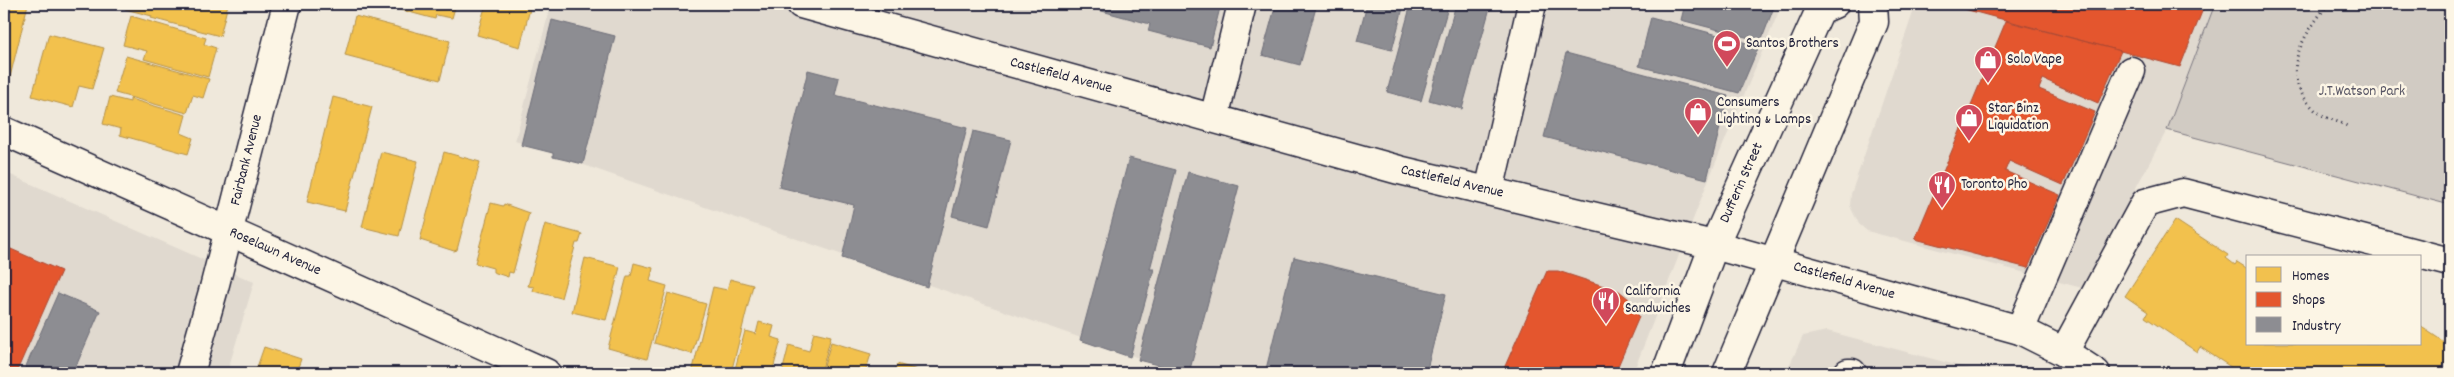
<svg xmlns="http://www.w3.org/2000/svg" width="2454" height="377" font-family="Dekko,sans-serif">
<style>
.built{fill:#e0d9cf}
.green{fill:#d1cbc3;stroke:#7a767f}
.homes{fill:#f2c14e;stroke:#b49148}
.shops{fill:#e4572e;stroke:#aa4732}
.industry{fill:#8d8d92;stroke:#6d6d78}
.lines{fill:none;stroke-linecap:round;stroke-linejoin:round}
.minor-casing{stroke:#22223b;stroke-width:31}
.major-casing{stroke:#22223b;stroke-width:31}
.path{stroke:#22223b;stroke-width:3;stroke-dasharray:1 4;stroke-linecap:butt}
.minor{stroke:#fcf5e5;stroke-width:28}
.major{stroke:#fcf5e5;stroke-width:28}
.labels{text-anchor:middle;dominant-baseline:central;stroke-width:5;stroke-linejoin:round;paint-order:stroke}
.poi-label{font-size:15px;fill:#22223b;stroke:#fcf5e5;text-anchor:start}
.street-label{font-size:15px;fill:#22223b;stroke:#fcf5e5}
.park-label{font-size:15px;fill:#575564;stroke:#fcf5e5}
</style>
<rect width="100%" height="100%" fill="#efe8db"/>
<filter id="ink" filterUnits="userSpaceOnUse"><feTurbulence type="fractalNoise" baseFrequency=".02" numOctaves="2"/><feDisplacementMap in="SourceGraphic" scale="10" xChannelSelector="R" yChannelSelector="G"/><feConvolveMatrix kernelMatrix="1 2 1 2 8 2 1 2 1" color-interpolation-filters="sRGB"/></filter>
<g filter="url(#ink)">
<!-- built -->
<g class="built">
<path d="M551 4H1782L1708 181 1633 373H1182L515 141Z"/>
<path d="M1916 4H2215L2167 130 2082 288 1867 231 1859 224 1850 206 1851 194Z"/>
<path d="M4 172 254 282 227 373H4Z"/>
<path d="M1827 331 1971 369 1982 373H1786L1803 336Z"/>
</g>
<!-- green -->
<path class="green" d="M2215 4H2422L2450 12V205L2167 130Z"/>
<!-- homes -->
<g class="homes">
<path d="M4 4H28L10 77 4 75Z"/>
<path d="M127 4H228L220 36 151 18 152 16 125 9Z"/>
<path d="M379 4H456L452 18 436 15 435 19Z"/>
<path d="M486 4 531 5 520 47 477 35Z"/>
<path d="M131 16 206 38 204 44 216 48 208 77 144 59 147 51 123 45Z"/>
<path d="M355 16 450 41 440 80 345 55Z"/>
<path d="M49 34 104 48 92 89 79 86 73 107 32 96Z"/>
<path d="M126 56 209 79 203 98 193 95 187 113 115 93Z"/>
<path d="M110 97 130 102V99L186 115 181 133 193 138 188 154 120 135 121 129 103 124Z"/>
<path d="M333 97 372 107 345 211 307 202Z"/>
<path d="M381 152 418 161 399 236 362 227Z"/>
<path d="M444 152 480 162 457 250 454 251 420 240Z"/>
<path d="M491 203 503 206 504 204 529 213 513 273 509 272 508 277 493 272V268L475 263Z"/>
<path d="M2175 220 2228 255 2226 258 2235 265 2237 262 2248 269V343H2420V326L2450 346V355L2438 373H2240L2200 347 2197 352 2145 317 2148 312 2125 296Z"/>
<path d="M545 224 582 234 579 243H576L561 298 533 291 534 287 528 286Z"/>
<path d="M585 258 620 267 606 320 572 312Z"/>
<path d="M634 263 653 268 650 281 667 286 647 359 608 348 627 276H631Z"/>
<path d="M730 279 753 285 731 373H692L713 287 727 290Z"/>
<path d="M668 293 706 304 692 354 654 343Z"/>
<path d="M759 322 774 326 771 337 781 340 772 373H734L745 331 756 334Z"/>
<path d="M814 332 831 336 821 373H782L789 345 809 351Z"/>
<path d="M831 342 871 354 865 373H822Z"/>
<path d="M264 347 301 359 296 373H255Z"/>
<path d="M897 364 924 372V373H895Z"/>
</g>
<!-- shops -->
<g class="shops">
<path d="M1954 4H2205L2180 67 1953 6Z"/>
<path d="M2006 21 2121 51 2098 103 2043 79 2039 89 2095 112 2063 185 2009 161 2005 171 2060 195 2028 268 1915 239Z"/>
<path d="M4 246 61 271 16 373H4Z"/>
<path d="M1547 271H1558L1619 291 1634 303 1639 317 1615 373H1502Z"/>
</g>
<!-- industry -->
<g class="industry">
<path d="M1099 4H1221L1210 47 1148 31 1150 24 1098 10Z"/>
<path d="M1276 4H1317L1300 65 1262 55Z"/>
<path d="M1367 4H1404L1392 50 1357 41Z"/>
<path d="M1411 4H1449L1421 101 1387 92Z"/>
<path d="M1456 4H1491L1462 109 1429 100Z"/>
<path d="M1685 4H1761L1774 7 1761 41 1681 20Z"/>
<path d="M1651 17 1759 46 1739 93 1639 66Z"/>
<path d="M552 20 615 36 583 164 553 157V153L521 145Z"/>
<path d="M1566 53 1728 96 1707 179 1544 137Z"/>
<path d="M808 70 839 78 835 95 967 128 927 287 842 258 854 205 779 187Z"/>
<path d="M973 131 1011 140 989 226 952 216Z"/>
<path d="M1129 158 1176 170 1150 269H1154L1130 357 1080 340Z"/>
<path d="M1188 172 1239 186 1189 373 1138 360Z"/>
<path d="M1294 257 1446 294 1426 373H1265Z"/>
<path d="M58 293 100 311 73 373H23Z"/>
</g>
<g class="lines">
<defs>
<g id="minor">
<path d="M801 4 1399 170 1714 245 2020 330 2064 352 2096 373"/>
<path d="M1214 118 1242 4"/>
<path d="M4 131 546 373"/>
<path d="M1489 191 1532 4"/>
<path d="M2020 330 2131 71"/>
<path d="M2064 352 2145 203 2183 193 2450 262"/>
<path d="M190 373 214 288 287 4"/>
<path d="M1848 373H1852"/>
</g>
<g id="major">
<path d="M1666 373 1714 245 1820 10 1834 4"/>
<path d="M1727 373 1874 22 1873 4"/>
</g>
</defs>
<!-- minor casing -->
<use href="#minor" class="minor-casing"/>
<!-- major casing -->
<use href="#major" class="major-casing"/>
<!-- path -->
<path class="path" d="M2328 4C2302 38 2276 74 2316 111 2324 118 2338 121 2347 126"/>
<!-- minor -->
<use href="#minor" class="minor"/>
<!-- major -->
<use href="#major" class="major"/>
</g>
</g>
<!-- icons -->
<defs>
<symbol id="stadium-pin" viewBox="-11 -11 22 30"><path d="M0 17L-7.5 6A9.5 9.5 0 1 1 7.5 6Z" fill="#d1495b" stroke="#fcf5e5"/><path d="M0-5a6.5 5 0 1 0 0 10a6.5 5 0 1 0 0-10ZM-3.5-1.8h7v3.6h-7Z" fill="#fff"/></symbol>
<symbol id="shop-pin" viewBox="-11 -11 22 30"><path d="M0 17L-7.5 6A9.5 9.5 0 1 1 7.5 6Z" fill="#d1495b" stroke="#fcf5e5"/><path d="M-5-2.5h2.3a2.7 3.5 0 0 1 5.4 0H5L5.5 6h-11ZM-1.5-2.5h3a1.5 2.3 0 0 0-3 0Z" fill="#fff"/></symbol>
<symbol id="restaurant-pin" viewBox="-11 -11 22 30"><path d="M0 17L-7.5 6A9.5 9.5 0 1 1 7.5 6Z" fill="#d1495b" stroke="#fcf5e5"/><path d="M-5-6h1v4h1v-4h1v4h1v-4h1v5L-1.5 .5V6h-2V.5L-5-1ZM5-6V6H3V1.5H1.5Q1.5-4 5-6Z" fill="#fff"/></symbol>
</defs>
<g fill-rule="evenodd">
<use href="#stadium-pin" x="1711" y="28" width="32" height="43"/>
<use href="#shop-pin" x="1972" y="44" width="32" height="43"/>
<use href="#shop-pin" x="1682" y="96" width="32" height="43"/>
<use href="#shop-pin" x="1953" y="102" width="32" height="43"/>
<use href="#restaurant-pin" x="1926" y="169" width="32" height="43"/>
<use href="#restaurant-pin" x="1590" y="285" width="32" height="43"/>
</g>
<g class="labels">
<!-- poi labels -->
<g class="poi-label">
<text x="1746" y="44">Santos Brothers</text>
<text x="2007" y="60">Solo Vape</text>
<text x="1717" y="103">Consumers<tspan x="1717" dy="17">Lighting &amp; Lamps</tspan></text>
<text x="1988" y="109">Star Binz<tspan x="1988" dy="17">Liquidation</tspan></text>
<text x="1961" y="185">Toronto Pho</text>
<text x="1625" y="292">California<tspan x="1625" dy="17">Sandwiches</tspan></text>
</g>
<!-- street labels -->
<g class="street-label">
<text transform="translate(1061 76) rotate(15)">Castlefield Avenue</text>
<text transform="translate(247 160) rotate(-76)">Fairbank Avenue</text>
<text transform="translate(1452 182) rotate(13)">Castlefield Avenue</text>
<text transform="translate(1742 183) rotate(-66)">Dufferin Street</text>
<text transform="translate(275 252) rotate(24)">Roselawn Avenue</text>
<text transform="translate(1844 281) rotate(16)">Castlefield Avenue</text>
</g>
<!-- park labels -->
<g class="park-label">
<text x="2362" y="92">J.T.Watson Park</text>
</g>
</g>
<!-- margin -->
<rect width="2454" height="377" fill="none" stroke="#fcf5e5" stroke-width="20"/>
<rect x="10" y="10" width="2434" height="357" fill="none" stroke="#22223b" stroke-width="2" filter="url(#ink)"/>
<!-- legend -->
<rect x="2246" y="255" width="175" height="90" fill="#fcf5e5" stroke="#a5a1a1"/>
<rect x="2256" y="267" width="25" height="15" fill="#f2c14e" stroke="#a5a1a1"/>
<text x="2292" y="280" font-size="15" fill="#22223b">Homes</text>
<rect x="2256" y="292" width="25" height="15" fill="#e4572e" stroke="#a5a1a1"/>
<text x="2292" y="304" font-size="15" fill="#22223b">Shops</text>
<rect x="2256" y="317" width="25" height="15" fill="#8d8d92" stroke="#a5a1a1"/>
<text x="2292" y="330" font-size="15" fill="#22223b">Industry</text>
</svg>
